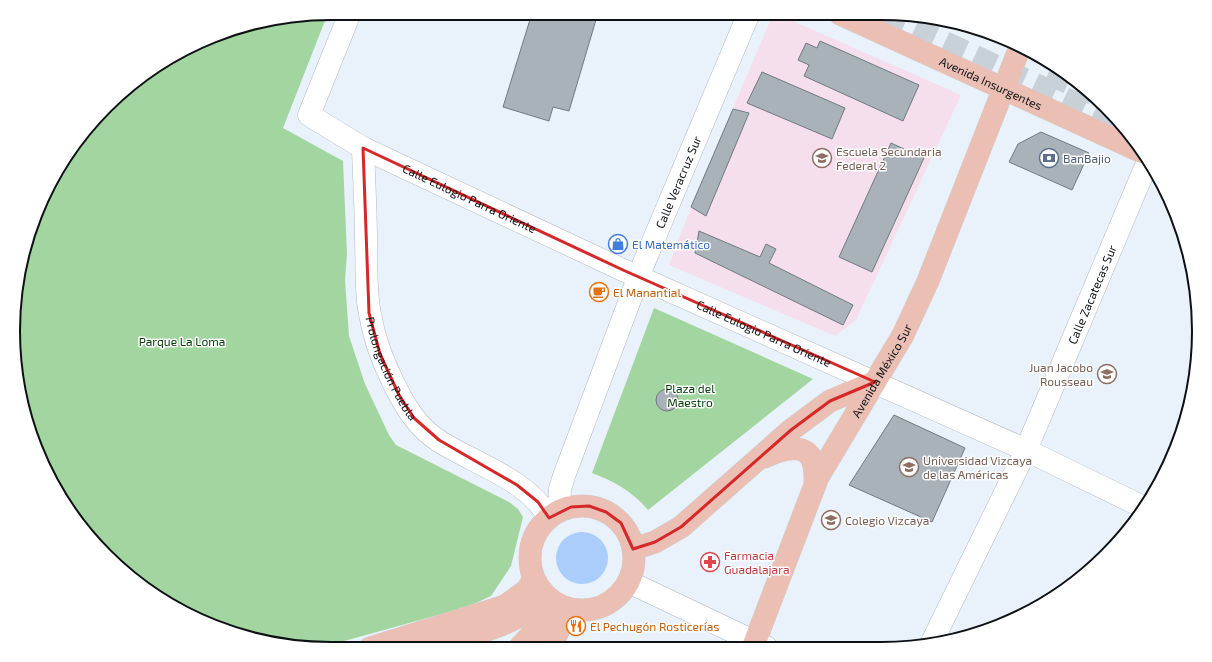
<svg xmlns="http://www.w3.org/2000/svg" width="1212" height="662" font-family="'Exo 2',sans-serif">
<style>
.education{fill:#f6dfec}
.green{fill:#a3d5a1}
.water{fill:#abcdfc}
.building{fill:#a9b2b9;stroke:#717980}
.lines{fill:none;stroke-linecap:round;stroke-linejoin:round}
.highway-tunnel{stroke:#c8d0d8;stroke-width:22;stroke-dasharray:22 11;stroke-linecap:butt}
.minor-casing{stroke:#b2bac2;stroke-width:23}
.major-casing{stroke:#cfcfd0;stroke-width:23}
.minor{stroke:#fff;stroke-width:22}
.major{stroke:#ebbfb4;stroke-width:22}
.marked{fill:none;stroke:#d62828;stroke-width:3;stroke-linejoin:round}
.labels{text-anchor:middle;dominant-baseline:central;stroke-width:3;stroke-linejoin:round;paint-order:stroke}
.street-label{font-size:12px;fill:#0e1114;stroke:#fff}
.education-label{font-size:12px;fill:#785e54;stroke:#fff;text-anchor:start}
.service-label{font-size:12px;fill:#4e5e75;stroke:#fff;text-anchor:start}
.shop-label{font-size:12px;fill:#366cbe;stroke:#fff;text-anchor:start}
.food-label{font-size:12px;fill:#c56008;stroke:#fff;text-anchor:start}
.park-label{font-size:12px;fill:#003a04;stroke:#fff}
.health-label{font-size:12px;fill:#be3a42;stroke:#fff;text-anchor:start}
.rim{fill:none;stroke:#0e1114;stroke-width:2}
</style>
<rect width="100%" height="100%" fill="#e9f2fa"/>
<!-- education -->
<path class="education" d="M773 14H777L961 95 856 320 835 336 669 265 691 207Z"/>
<!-- green -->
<g class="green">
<path d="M328 13 283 128 343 161 347 254 345 280 349 336 365 384 389 435 396 445 509 502 518 509 523 517 511 566 491 596 467 607 319 648H310L229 632 172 606 92 540 37 452 14 352 24 248 67 154 138 79 229 30Z"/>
<path d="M654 308 813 379 648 510C633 492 614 481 592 473Z"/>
</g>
<!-- water -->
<circle class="water" cx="582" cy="558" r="26"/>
<!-- building -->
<g class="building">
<path d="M532 13H598L569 111 553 107 549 121 503 107Z"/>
<path d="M820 41 919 85 903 121 804 76 809 65 798 60 806 43 817 48Z"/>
<path d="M762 72 845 108 832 139 747 103Z"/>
<path d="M733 109 749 113 706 216 691 207Z"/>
<path d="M1041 132 1089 153 1072 190 1009 162 1018 144Z"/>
<path d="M891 143 924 158 872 272 839 257Z"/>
<path d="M699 231 760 257 766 244 776 249 769 263 853 305 843 325 695 253Z"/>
<circle cx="667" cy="400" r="11"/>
<path d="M894 415 965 448 932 522 849 485Z"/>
</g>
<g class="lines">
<!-- highway-tunnel -->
<g class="highway-tunnel">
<path d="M885 14 1121 124"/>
<path d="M1048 74 1093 94"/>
</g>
<defs>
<g id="minor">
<path id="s1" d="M350 13 309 115 363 148 623 270 1026 450 1143 507"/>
<path id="s2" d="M363 148C364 179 366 210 366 241 367 265 365 290 370 314 374 338 382 360 393 382 404 405 417 427 439 441 473 463 529 480 549 518"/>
<path id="s3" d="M559 511 560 489 564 476 643 265 749 13"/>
<path d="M629 582 766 647"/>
<path id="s4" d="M931 644 1026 450 1148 161"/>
</g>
<g id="major">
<path id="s5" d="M840 14 1142 152"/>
<path d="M765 457C781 449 809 440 814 466 815 472 815 479 815 485"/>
<circle cx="582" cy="558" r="52"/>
<path d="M633 549 655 542 681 527 791 430 830 401 875 382"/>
<path id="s6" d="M753 647 818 477 903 335 928 281 1020 47"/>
<path d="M370 648 505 606 527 590 534 579"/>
<path d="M428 648C470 635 514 627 547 597"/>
<path d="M519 648 559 605"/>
<path d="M550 648 569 609"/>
</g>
</defs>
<!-- minor casing -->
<use href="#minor" class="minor-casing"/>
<!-- major casing -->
<use href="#major" class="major-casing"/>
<!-- minor -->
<use href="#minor" class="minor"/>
<!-- major -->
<use href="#major" class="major"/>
</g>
<!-- marked area -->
<path class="marked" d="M363 148 623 270 875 382 830 401 791 430 681 527 655 542 633 549 621 523 606 512 589 506 571 507 549 518 538 502 517 485 439 440 414 418 399 395 380 354 369 313Z"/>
<!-- icons -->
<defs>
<symbol id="school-ring" viewBox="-11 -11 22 22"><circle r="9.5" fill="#fff" stroke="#8d6e63" stroke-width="1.5"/><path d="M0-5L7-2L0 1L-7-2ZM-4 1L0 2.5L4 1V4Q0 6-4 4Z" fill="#8d6e63"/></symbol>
<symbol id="bank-ring" viewBox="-11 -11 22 22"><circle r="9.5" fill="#fff" stroke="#5c6f8a" stroke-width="1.5"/><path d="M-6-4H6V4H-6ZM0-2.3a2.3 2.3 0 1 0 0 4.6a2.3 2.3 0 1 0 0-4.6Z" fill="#5c6f8a"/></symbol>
<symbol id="shop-ring" viewBox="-11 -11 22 22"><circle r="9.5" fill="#fff" stroke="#3f7fe0" stroke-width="1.5"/><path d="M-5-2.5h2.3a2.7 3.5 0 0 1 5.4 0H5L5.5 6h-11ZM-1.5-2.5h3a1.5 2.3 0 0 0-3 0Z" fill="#3f7fe0"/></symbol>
<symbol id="cafe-ring" viewBox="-11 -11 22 22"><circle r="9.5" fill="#fff" stroke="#e8710a" stroke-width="1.5"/><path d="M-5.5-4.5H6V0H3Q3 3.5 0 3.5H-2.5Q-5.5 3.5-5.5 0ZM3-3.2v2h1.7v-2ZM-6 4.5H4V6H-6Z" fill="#e8710a"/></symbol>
<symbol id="university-ring" viewBox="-11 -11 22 22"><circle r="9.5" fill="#fff" stroke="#8d6e63" stroke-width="1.5"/><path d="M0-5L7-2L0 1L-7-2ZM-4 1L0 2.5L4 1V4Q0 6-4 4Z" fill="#8d6e63"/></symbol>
<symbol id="pharmacy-ring" viewBox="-11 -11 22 22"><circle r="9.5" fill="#fff" stroke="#e0444e" stroke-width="1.5"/><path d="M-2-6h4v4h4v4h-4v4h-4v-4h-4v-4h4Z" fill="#e0444e"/></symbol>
<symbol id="restaurant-ring" viewBox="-11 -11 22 22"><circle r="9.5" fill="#fff" stroke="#e8710a" stroke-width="1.5"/><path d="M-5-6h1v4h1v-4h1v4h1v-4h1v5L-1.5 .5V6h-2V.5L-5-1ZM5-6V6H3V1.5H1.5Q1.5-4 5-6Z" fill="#e8710a"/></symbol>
</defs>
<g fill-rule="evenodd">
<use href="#school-ring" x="811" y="147" width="22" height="22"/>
<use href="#bank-ring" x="1038" y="147" width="22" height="22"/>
<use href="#shop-ring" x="607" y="233" width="22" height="22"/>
<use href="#cafe-ring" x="588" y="281" width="22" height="22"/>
<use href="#school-ring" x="1096" y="363" width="22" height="22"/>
<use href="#university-ring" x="898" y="456" width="22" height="22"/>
<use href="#school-ring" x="820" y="509" width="22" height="22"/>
<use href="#pharmacy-ring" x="699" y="551" width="22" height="22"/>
<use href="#restaurant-ring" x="565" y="615" width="22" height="22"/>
</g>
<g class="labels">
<!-- street labels -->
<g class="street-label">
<text stroke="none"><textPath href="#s5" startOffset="166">Avenida Insurgentes</textPath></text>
<text stroke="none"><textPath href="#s3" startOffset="351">Calle Veracruz Sur</textPath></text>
<text stroke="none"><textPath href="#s1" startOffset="291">Calle Eulogio Parra Oriente</textPath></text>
<text stroke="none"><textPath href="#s4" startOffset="385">Calle Zacatecas Sur</textPath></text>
<text stroke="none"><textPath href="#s1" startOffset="615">Calle Eulogio Parra Oriente</textPath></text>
<text stroke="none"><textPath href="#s2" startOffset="225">Prolongación Puebla</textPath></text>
<text stroke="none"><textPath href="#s6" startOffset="306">Avenida México Sur</textPath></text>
</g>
<!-- education labels -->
<g class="education-label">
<text x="836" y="151">Escuela Secundaria<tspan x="836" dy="14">Federal 2</tspan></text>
<text x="1093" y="367" text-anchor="end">Juan Jacobo<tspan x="1093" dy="14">Rousseau</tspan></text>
<text x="923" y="460">Universidad Vizcaya<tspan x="923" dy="14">de las Américas</tspan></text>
<text x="845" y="520">Colegio Vizcaya</text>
</g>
<!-- service labels -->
<g class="service-label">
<text x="1063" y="158">BanBajio</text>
</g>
<!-- shop labels -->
<g class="shop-label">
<text x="632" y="244">El Matemático</text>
</g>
<!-- food labels -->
<g class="food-label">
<text x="613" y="292">El Manantial</text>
<text x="590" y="626">El Pechugón Rosticerías</text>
</g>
<!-- park labels -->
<g class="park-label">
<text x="182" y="341">Parque La Loma</text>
<text x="690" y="388">Plaza del<tspan x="690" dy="14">Maestro</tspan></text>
</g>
<!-- health labels -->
<g class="health-label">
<text x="724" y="555">Farmacia<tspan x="724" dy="14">Guadalajara</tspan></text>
</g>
</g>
<!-- crop -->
<path d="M0 0H1212V662H0ZM331 20H881A311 311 0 0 1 1192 331V331A311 311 0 0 1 881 642H331A311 311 0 0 1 20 331V331A311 311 0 0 1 331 20Z" fill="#fff" fill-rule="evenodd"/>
<path class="rim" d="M331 20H881A311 311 0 0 1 1192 331V331A311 311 0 0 1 881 642H331A311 311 0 0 1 20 331V331A311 311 0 0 1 331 20Z"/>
</svg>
